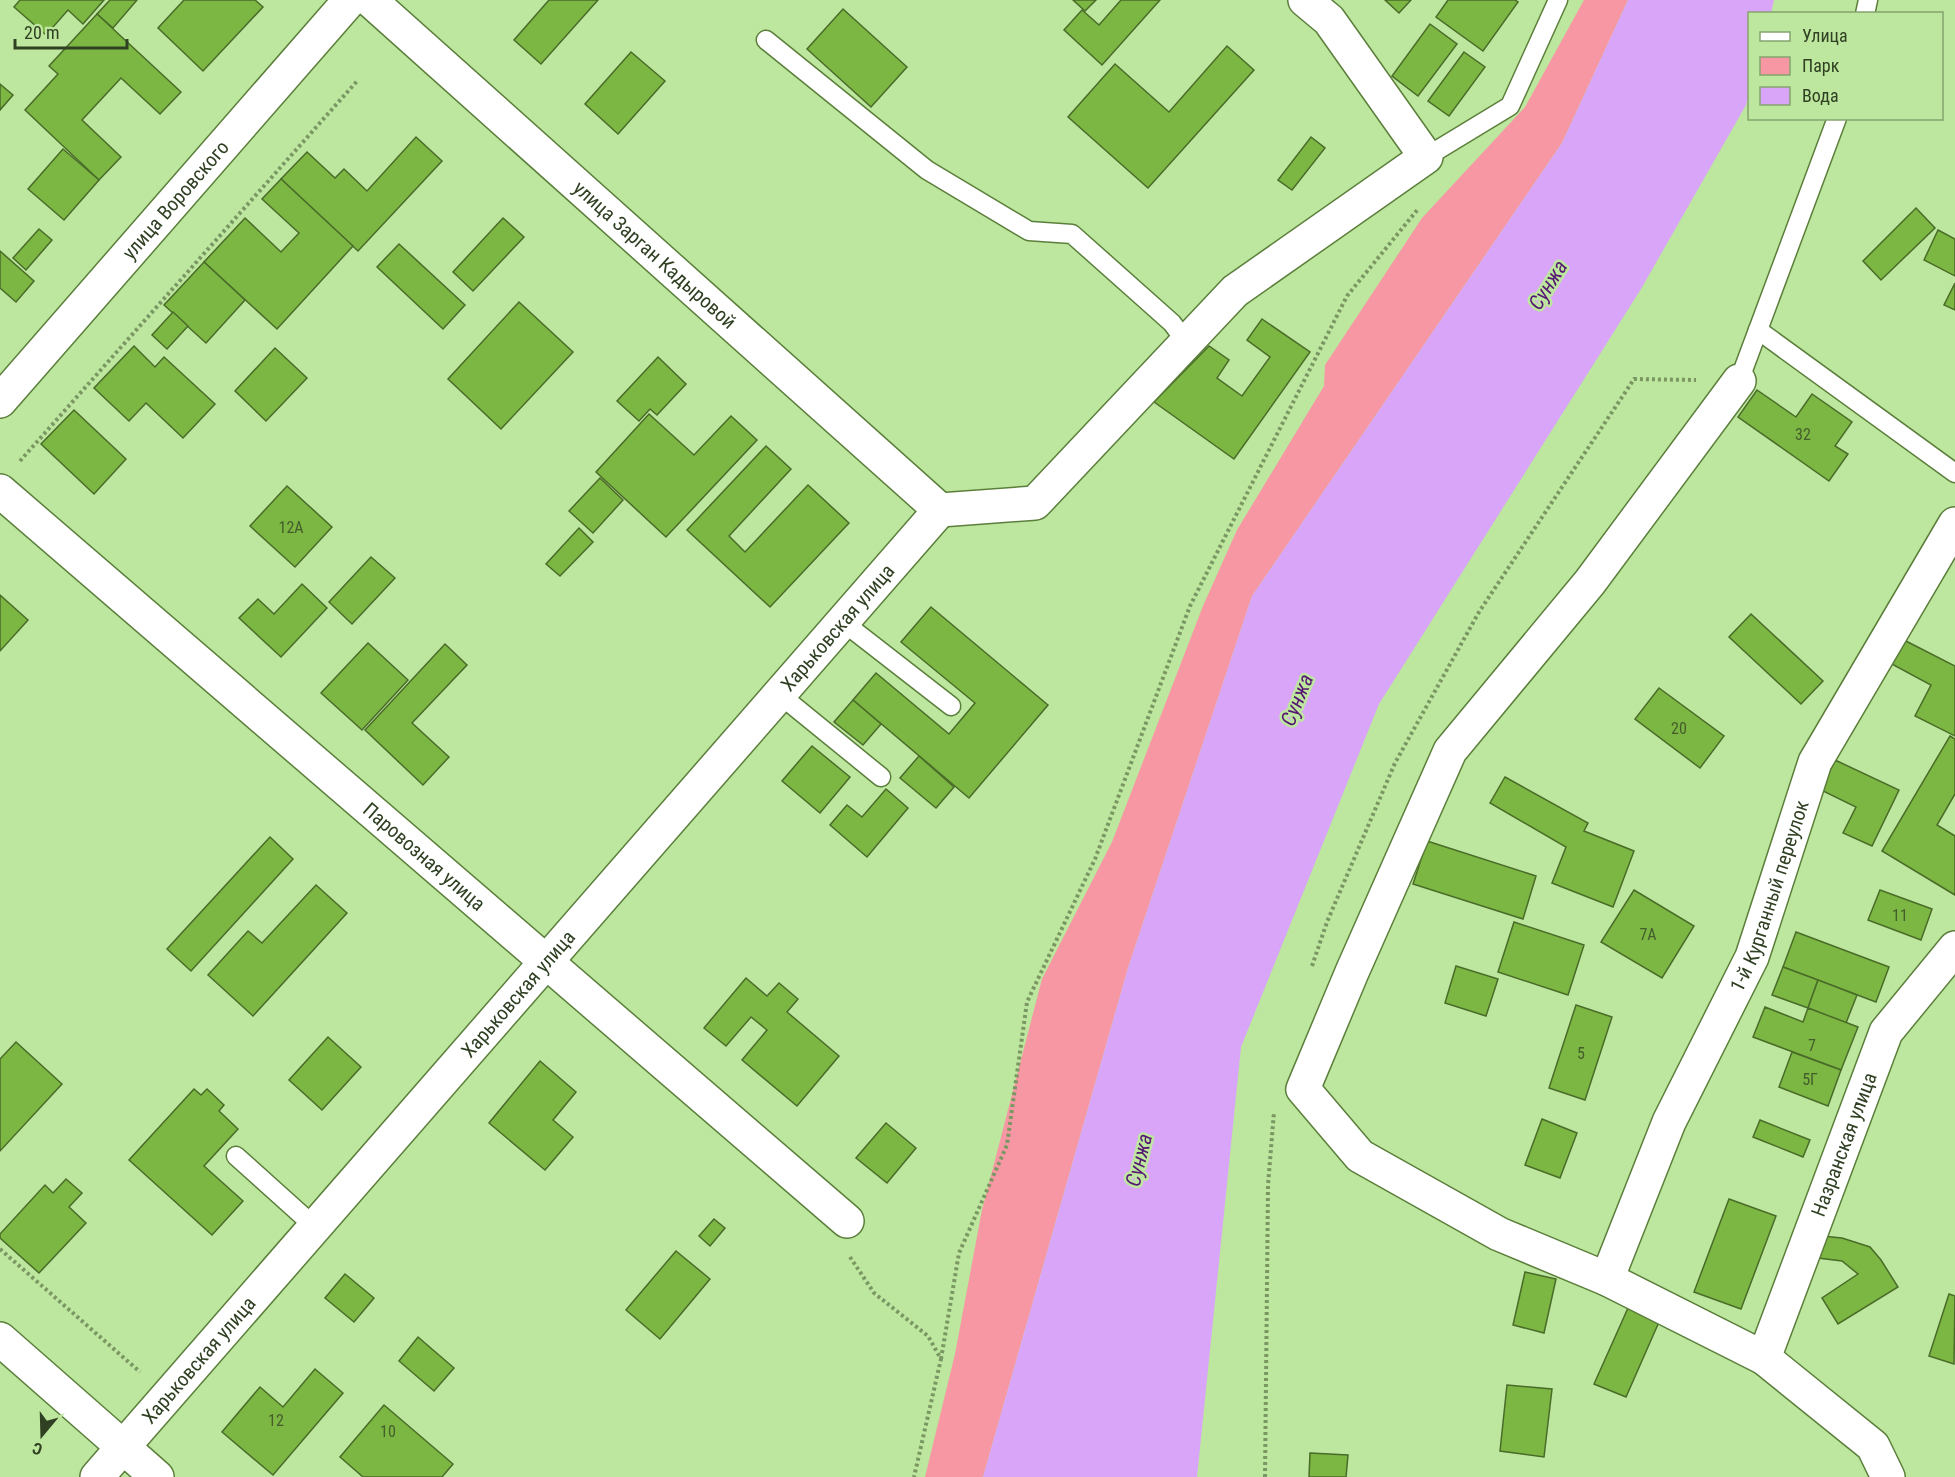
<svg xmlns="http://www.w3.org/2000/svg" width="1955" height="1477" font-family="'Roboto Condensed',sans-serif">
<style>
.green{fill:#f797a3}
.water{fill:#d9a5f9}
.building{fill:#7cb643;stroke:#496c28;stroke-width:1.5}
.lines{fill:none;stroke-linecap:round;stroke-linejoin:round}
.service-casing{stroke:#5b7f3b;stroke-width:21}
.minor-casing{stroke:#5b7f3b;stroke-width:36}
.secondary-casing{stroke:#5b7f3b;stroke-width:36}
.path{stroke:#7a9763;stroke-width:4;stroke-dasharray:3 3;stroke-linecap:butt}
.service{stroke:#fff;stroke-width:18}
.minor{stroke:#fff;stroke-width:33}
.secondary{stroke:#fff;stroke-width:33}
.labels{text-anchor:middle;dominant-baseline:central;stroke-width:5;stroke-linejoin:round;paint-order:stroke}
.number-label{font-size:16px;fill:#435e2b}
.street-label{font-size:20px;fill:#304023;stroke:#bde69e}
.water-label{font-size:21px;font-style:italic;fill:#551572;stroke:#bde69e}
</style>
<rect width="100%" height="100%" fill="#bde69e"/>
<!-- green -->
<path class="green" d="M1584 0H1628L1562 143 1252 596 1128 968 983 1477H925L955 1354 982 1210 1042 979 1112 842 1203 606 1237 530 1324 386 1325 365 1422 218 1525 107Z"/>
<!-- water -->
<path class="water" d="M1628 0H1774L1771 13 1750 14V91L1746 105 1641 289 1379 704 1241 1047 1197 1477H983L1128 968 1252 596 1562 143Z"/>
<!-- building -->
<g class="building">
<path d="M20 0H104L83 24 68 10 46 35 14 7Z"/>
<path d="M110 0H137L113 28 97 14Z"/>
<path d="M184 0H255L263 7 203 71 158 28Z"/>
<path d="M549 0H598L541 64 514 40Z"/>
<path d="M1073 0H1096L1085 11Z"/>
<path d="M1121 0H1160L1102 65 1064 30 1082 10 1099 25Z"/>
<path d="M1385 0H1411L1399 13Z"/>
<path d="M1448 0H1515L1518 2 1483 51 1436 17Z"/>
<path d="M843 9 907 67 871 107 807 49Z"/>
<path d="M97 14 181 92 160 114 121 78 82 120 121 157 99 180 25 110 58 74 49 66Z"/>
<path d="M1430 24 1457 44 1418 96 1392 76Z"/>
<path d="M1227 46 1254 70 1148 188 1068 117 1115 64 1169 112Z"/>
<path d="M631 52 665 81 618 134 585 104Z"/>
<path d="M1464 52 1485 67 1449 116 1428 101Z"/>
<path d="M0 84 13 95 0 110Z"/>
<path d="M416 137 442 161 358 251 281 179 307 152 335 178 344 169 367 191Z"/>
<path d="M1311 137 1325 148 1292 190 1278 180Z"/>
<path d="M63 149 99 180 64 220 28 189Z"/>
<path d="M281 179 353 246 277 329 204 262 245 218 281 252 299 233 262 199Z"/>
<path d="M1916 208 1935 228 1881 280 1863 261Z"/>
<path d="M503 218 524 237 473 291 453 272Z"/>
<path d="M39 229 52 240 26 270 13 258Z"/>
<path d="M1938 230 1955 239V276L1924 260Z"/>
<path d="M399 244 465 305 443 329 377 267Z"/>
<path d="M0 251 34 281 16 302 0 288Z"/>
<path d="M204 262 245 300 206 343 164 305Z"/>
<path d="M1955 283V310L1944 305Z"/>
<path d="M519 302 573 352 501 429 448 379Z"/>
<path d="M173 312 188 326 167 349 152 335Z"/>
<path d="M1262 319 1310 352 1234 459 1154 402 1209 346 1229 360 1217 378 1242 396 1270 357 1247 340Z"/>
<path d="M134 346 155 367 164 357 215 404 183 438 146 403 129 421 94 388Z"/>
<path d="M275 348 307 378 266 421 235 391Z"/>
<path d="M658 357 686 384 657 415 650 409 639 421 617 401Z"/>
<path d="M1757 390 1796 417 1812 394 1852 422 1835 446 1848 454 1829 481 1738 417Z"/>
<path d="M74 410 126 459 94 494 41 444Z"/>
<path d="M649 414 694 455 731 416 757 440 666 537 596 472Z"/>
<path d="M766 446 791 469 729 536 745 552 808 485 849 523 770 607 687 530Z"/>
<path d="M600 478 623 500 593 533 569 511Z"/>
<path d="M287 486 332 527 295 567 250 526Z"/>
<path d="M579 528 593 542 560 576 546 564Z"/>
<path d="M371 557 395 578 352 624 329 602Z"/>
<path d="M302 584 327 608 281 657 239 618 258 599 274 614Z"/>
<path d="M0 595 28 620 0 651Z"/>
<path d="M931 607 1048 705 969 798 853 700 876 673 949 734 975 703 901 642Z"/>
<path d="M1751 614 1823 681 1801 704 1729 637Z"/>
<path d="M1900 638 1955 666V736L1915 716 1931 685 1888 662Z"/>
<path d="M368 643 408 680 362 730 321 693Z"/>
<path d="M445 644 467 665 412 723 449 757 423 785 365 730Z"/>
<path d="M1659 688 1724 736 1700 768 1635 719Z"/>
<path d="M853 700 881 724 863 745 834 722Z"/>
<path d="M1950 736 1955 739V794L1937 825 1955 836V895L1882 851Z"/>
<path d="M812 746 850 777 820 813 782 781Z"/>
<path d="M919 756 954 787 936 808 900 778Z"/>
<path d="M1835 760 1899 790 1872 846 1843 833 1856 807 1821 790Z"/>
<path d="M1505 777 1588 823 1584 831 1634 851 1613 907 1552 883 1566 847 1490 803Z"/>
<path d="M886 789 908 808 867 857 830 825 847 805 862 817Z"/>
<path d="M270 837 293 859 191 971 167 949Z"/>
<path d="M1427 841 1536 876 1523 919 1413 884Z"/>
<path d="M316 885 347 913 253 1016 208 975 248 931 262 943Z"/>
<path d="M1634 890 1694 926 1662 978 1601 942Z"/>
<path d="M1880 890 1932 909 1921 940 1868 920Z"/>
<path d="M1514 922 1584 945 1568 995 1498 972Z"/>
<path d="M1796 932 1889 967 1876 1002 1783 967Z"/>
<path d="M1456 966 1498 979 1486 1016 1445 1003Z"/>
<path d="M1783 967 1818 980 1808 1008 1772 995Z"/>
<path d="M746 978 767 996 779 983 798 999 787 1012 839 1056 797 1106 742 1060 767 1030 751 1017 726 1046 704 1028Z"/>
<path d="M1818 980 1857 995 1846 1023 1808 1008Z"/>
<path d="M1576 1005 1612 1017 1585 1100 1549 1088Z"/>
<path d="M1765 1007 1803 1022 1808 1008 1858 1027 1841 1070 1753 1037Z"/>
<path d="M328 1037 361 1067 322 1110 289 1080Z"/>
<path d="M16 1042 62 1084 0 1151V1059Z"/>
<path d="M1792 1052 1841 1070 1828 1106 1779 1087Z"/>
<path d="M540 1061 576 1092 553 1120 573 1137 545 1170 489 1123Z"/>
<path d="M194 1089 201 1095 207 1089 224 1105 219 1111 238 1129 204 1166 243 1201 212 1235 129 1160Z"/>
<path d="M1542 1119 1577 1133 1560 1178 1525 1165Z"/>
<path d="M1760 1120 1810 1140 1803 1157 1753 1137Z"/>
<path d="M886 1123 916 1148 887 1183 856 1158Z"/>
<path d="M66 1179 82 1193 69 1207 86 1223 39 1273 0 1238V1234L45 1185 53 1193Z"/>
<path d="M1729 1199 1776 1216 1741 1309 1694 1292Z"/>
<path d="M714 1219 725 1228 710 1246 699 1236Z"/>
<path d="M1812 1235 1842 1238 1870 1247 1881 1260 1898 1287 1838 1324 1822 1298 1858 1274 1842 1261 1810 1257Z"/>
<path d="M676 1251 710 1279 660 1339 626 1310Z"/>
<path d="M1525 1272 1556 1279 1544 1333 1513 1325Z"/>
<path d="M345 1274 374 1298 354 1322 325 1298Z"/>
<path d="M1949 1294 1955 1296 1954 1364 1929 1356Z"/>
<path d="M1628 1308 1659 1322 1626 1397 1594 1384Z"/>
<path d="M418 1337 454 1368 434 1391 399 1361Z"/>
<path d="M315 1369 343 1393 273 1475 222 1432 260 1387 283 1407Z"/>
<path d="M1507 1385 1552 1389 1544 1457 1500 1451Z"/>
<path d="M384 1405 453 1464 442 1477H363L340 1457Z"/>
<path d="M1310 1453 1348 1455 1346 1477H1309Z"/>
</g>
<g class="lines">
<defs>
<g id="service">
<path d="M1865 14 1868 0"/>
<path d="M766 40 927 170 1029 231 1072 234 1172 323 1186 342"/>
<path d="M1426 157 1510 106 1558 0"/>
<path d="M1758 330 1955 473"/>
<path d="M1739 381 1837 118"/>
<path d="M843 622 951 706"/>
<path d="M779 694 881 777"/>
<path d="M236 1156 315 1227"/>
</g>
<g id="minor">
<path id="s1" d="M370 0 940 510"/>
<path d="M1739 381 1590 582 1450 751 1352 972 1303 1089 1360 1156 1499 1234 1607 1279 1764 1358 1873 1446 1888 1477"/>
<path id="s2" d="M0 401 350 0"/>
<path id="s3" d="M0 491 847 1221"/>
<path d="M940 510 1035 503 1235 291 1426 157 1329 20 1305 0"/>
<path id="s4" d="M1607 1279 1669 1122 1752 957 1815 762 1955 524"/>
<path id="s5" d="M0 1339 123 1447 940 510"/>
<path id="s6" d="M1764 1358 1886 1032 1955 948"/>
</g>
<path id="secondary" d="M97 1477 123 1447 157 1477"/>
</defs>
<!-- service casing -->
<use href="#service" class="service-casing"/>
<!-- minor casing -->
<use href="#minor" class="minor-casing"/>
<!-- secondary casing -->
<use href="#secondary" class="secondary-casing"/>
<!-- path -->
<g class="path">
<path d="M20 461 358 80"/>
<path d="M1312 966 1327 922 1395 763 1479 612 1634 379 1696 380"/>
<path d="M0 1249 140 1372"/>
<path d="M850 1257 874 1293 928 1336 941 1359 914 1477"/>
<path d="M941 1359 959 1253 1007 1145 1027 1002 1095 859 1190 606 1347 296 1418 209"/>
<path d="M1265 1477 1268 1185 1274 1112"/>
</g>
<!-- service -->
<use href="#service" class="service"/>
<!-- minor -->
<use href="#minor" class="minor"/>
<!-- secondary -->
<use href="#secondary" class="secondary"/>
</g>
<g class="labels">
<!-- number labels -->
<g class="number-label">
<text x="1803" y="434">32</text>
<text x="291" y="527">12А</text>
<text x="1679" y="728">20</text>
<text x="1900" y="915">11</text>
<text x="1648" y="934">7А</text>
<text x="1812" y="1045">7</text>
<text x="1581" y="1053">5</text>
<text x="1810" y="1079">5Г</text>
<text x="276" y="1420">12</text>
<text x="388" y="1431">10</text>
</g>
<!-- street labels -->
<g class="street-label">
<text stroke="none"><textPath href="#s2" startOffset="267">улица Воровского</textPath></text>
<text stroke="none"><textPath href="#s1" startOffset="382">улица Зарган Кадыровой</textPath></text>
<text stroke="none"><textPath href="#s5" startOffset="1251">Харьковская улица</textPath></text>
<text stroke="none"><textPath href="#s3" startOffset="560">Паровозная улица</textPath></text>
<text stroke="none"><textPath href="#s4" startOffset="417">1-й Курганный переулок</textPath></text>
<text stroke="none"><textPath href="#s5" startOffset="765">Харьковская улица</textPath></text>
<text stroke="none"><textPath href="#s6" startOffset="228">Назранская улица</textPath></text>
<text stroke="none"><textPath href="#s5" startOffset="279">Харьковская улица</textPath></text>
</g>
<!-- water labels -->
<g class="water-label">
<text transform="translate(1548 285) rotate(-58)">Сунжа</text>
<text transform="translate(1297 700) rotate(-68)">Сунжа</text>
<text transform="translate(1139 1160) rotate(-76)">Сунжа</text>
</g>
</g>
<!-- legend -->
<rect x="1748" y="12" width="195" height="108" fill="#bde69e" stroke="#85a46d" stroke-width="1.5"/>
<rect x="1760" y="32" width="30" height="9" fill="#ffffff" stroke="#85a46d" stroke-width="1.5"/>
<text x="1802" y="42" font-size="18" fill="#304023">Улица</text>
<rect x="1760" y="57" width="30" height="18" fill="#f797a3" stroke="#85a46d" stroke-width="1.5"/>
<text x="1802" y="72" font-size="18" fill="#304023">Парк</text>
<rect x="1760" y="87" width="30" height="18" fill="#d9a5f9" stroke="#85a46d" stroke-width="1.5"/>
<text x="1802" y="102" font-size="18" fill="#304023">Вода</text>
<!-- north arrow -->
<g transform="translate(42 1435) rotate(199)" stroke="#bde69e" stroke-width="4.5" paint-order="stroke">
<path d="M0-4.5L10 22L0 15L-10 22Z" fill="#304023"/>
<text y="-9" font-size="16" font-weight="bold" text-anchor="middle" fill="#304023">С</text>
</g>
<!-- scale -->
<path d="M15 39v9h112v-9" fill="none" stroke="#304023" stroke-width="3"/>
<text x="24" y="39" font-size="18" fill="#304023" stroke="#bde69e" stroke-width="4.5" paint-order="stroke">20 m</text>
</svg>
